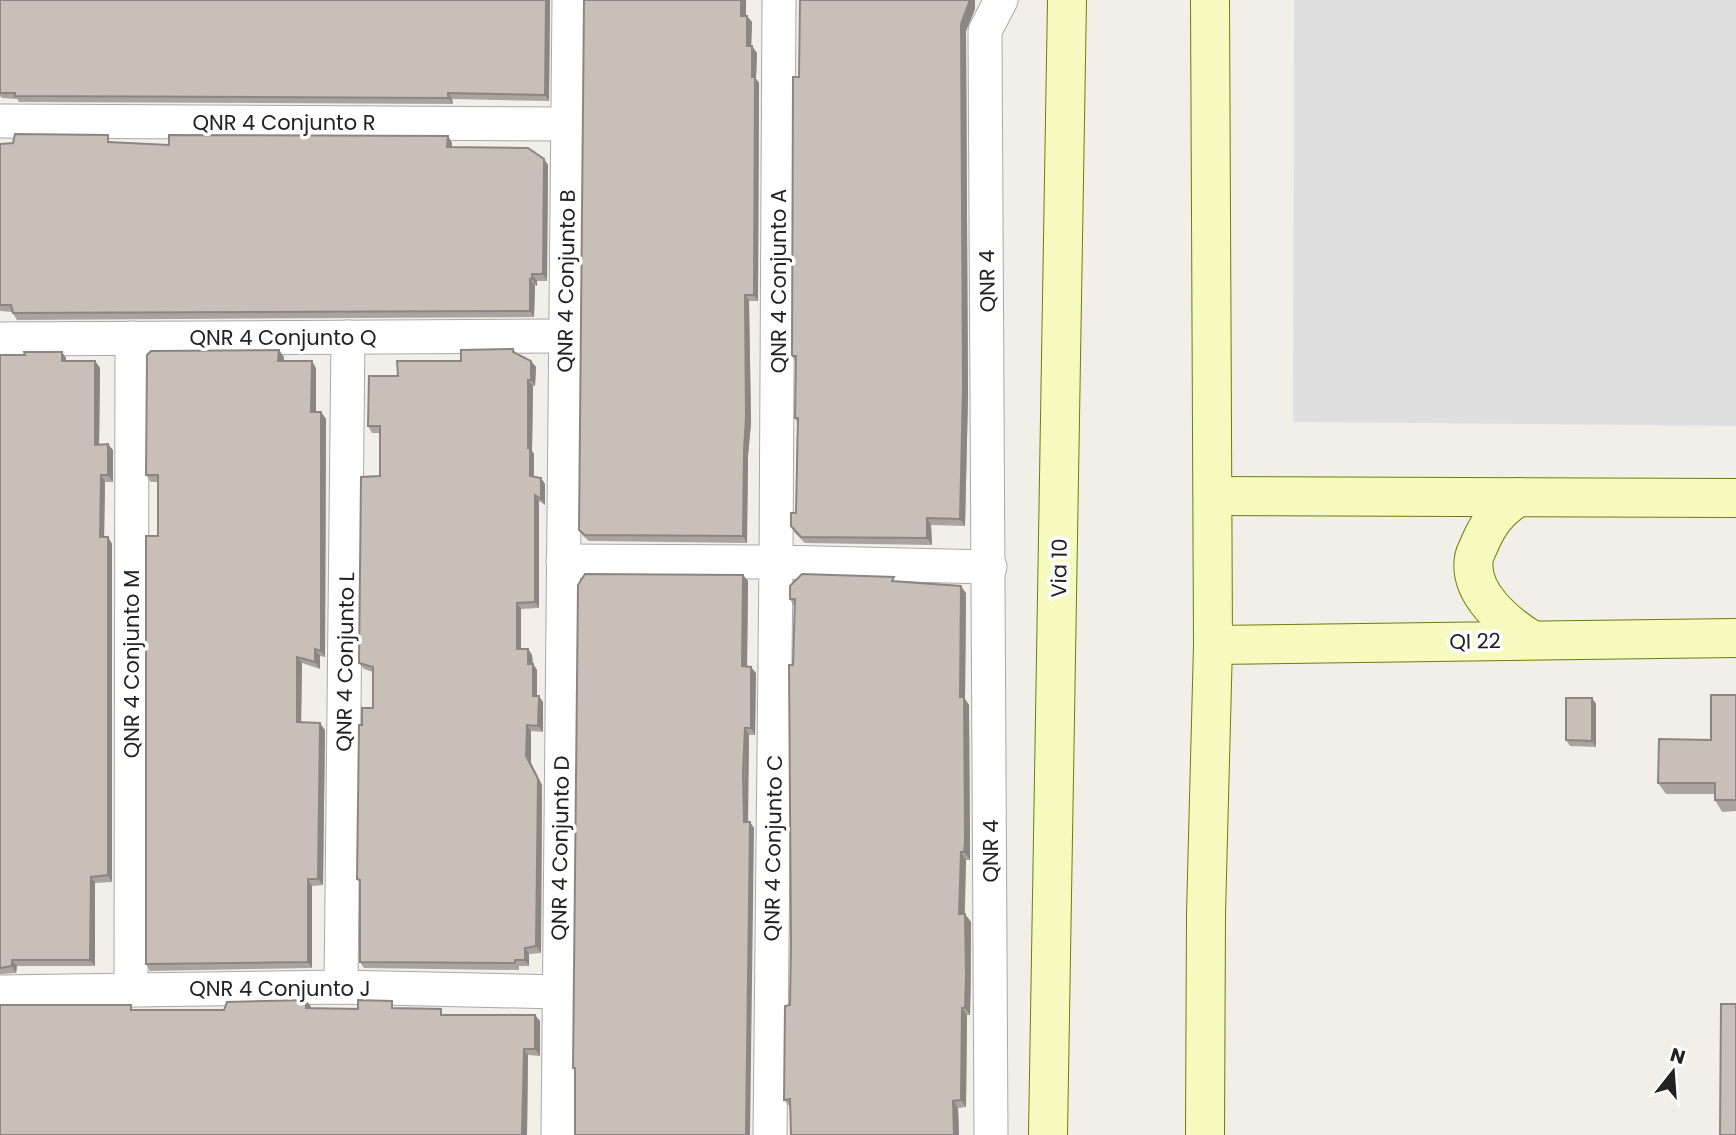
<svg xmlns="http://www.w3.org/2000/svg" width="1736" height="1135" font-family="Poppins,sans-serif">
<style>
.residential{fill:#e0dfdf}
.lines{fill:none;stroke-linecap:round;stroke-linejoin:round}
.street-casing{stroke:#a9a9a9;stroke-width:35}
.secondary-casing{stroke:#707d05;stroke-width:40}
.street{stroke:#fff;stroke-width:33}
.secondary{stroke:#f7fabf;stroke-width:38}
.wall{fill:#aba49e}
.shaded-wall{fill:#8b8681}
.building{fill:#c7bfb8;stroke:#8b8681;stroke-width:2}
.labels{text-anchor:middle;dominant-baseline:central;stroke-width:7;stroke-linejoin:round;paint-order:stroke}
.street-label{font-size:21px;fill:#222;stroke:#fff}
</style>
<rect width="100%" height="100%" fill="#f2efe9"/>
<!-- residential -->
<path class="residential" d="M1294 0H1736V426L1293 422Z"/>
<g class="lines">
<defs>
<g id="street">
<path d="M0 121 567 124"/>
<path d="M0 339 565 336"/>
<path d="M563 561 776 562 990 567"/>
<path d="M341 987 348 337"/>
<path d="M131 989 132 338"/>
<path d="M0 992 341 987 559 992"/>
<path d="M558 1135 569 0"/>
<path d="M770 1135 776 562 779 0"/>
<path d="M991 1135 985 31 1001 0"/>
</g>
<g id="secondary">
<path d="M1213 496 1736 498"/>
<path d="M1518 497C1499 510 1489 522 1480 543 1478 548 1475 553 1474 558 1468 593 1506 624 1532 640"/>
<path d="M1213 645 1736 638"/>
<path d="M1048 1135 1067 0"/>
<path d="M1205 1135 1206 914 1213 645 1210 0"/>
</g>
</defs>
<!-- street casing -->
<use href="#street" class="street-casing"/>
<!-- secondary casing -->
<use href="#secondary" class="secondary-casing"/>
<!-- street -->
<use href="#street" class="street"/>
<!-- secondary -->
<use href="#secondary" class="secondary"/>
</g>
<!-- wall -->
<g class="wall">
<path d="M0 0H550L549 101 452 99 453 104 19 102 17 99 2 98 0 96Z"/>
<path d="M584 0H746V16L752 22 751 46 757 53 756 79 759 83 758 301H749L751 423 748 456 747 543 589 541 583 536 579 530Z"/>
<path d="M800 0H975V9L966 31 968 396 965 526 931 525 932 545 805 543 795 533 791 526 796 513 797 422 795 418 796 362 792 356 799 77Z"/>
<path d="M448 136 452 143V147L544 159 548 165 547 281H537V286L535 285 534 317 17 320 12 312 0 311V144L112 141V142L169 145Z"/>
<path d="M513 349 516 353 531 361 536 367 535 386H533L532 451 534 454V477L545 484V505L539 501V608L521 609V649H528L532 655 533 664 537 670V696L543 702V732L531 731V763L542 785 541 953 529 954V966H519V970L364 968 360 962V883L357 879 362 725 373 708V672L364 669 359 663 380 476V433H372L368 426 398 376Z"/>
<path d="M62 352 66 358V361H95L100 368 99 444 113 450V482H105L104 537H108L112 544V882L95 883V966H17L16 973 0 974V355H25Z"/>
<path d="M284 357 283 361 316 368V412H321L326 419 325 657 320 656V669L302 663 301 723 325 730 323 885 312 886V968L150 971 146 964 158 536V482H151L146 475Z"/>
<path d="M743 575 748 581 747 666 756 673 755 735H749L748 779V822L754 828 575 1071 573 1068Z"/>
<path d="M897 582 966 593 965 699 969 705 970 848V860H966L965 914 971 922V984L970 1015H967L966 1107 958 1108 959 1135H791L790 1107 784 1100 790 1005 794 606 790 599Z"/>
<path d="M1736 695V811L1722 812 1715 800V794H1666L1658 783 1711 740Z"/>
<path d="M1592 698 1596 704V747L1570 746 1566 740Z"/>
<path d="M306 1000 311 1007V1008H396L445 1015 540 1021V1056L528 1055 527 1135H0L135 1010H224Z"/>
</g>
<!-- shaded-wall -->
<g class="shaded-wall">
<path d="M546 0H550L549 101 545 95Z"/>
<path d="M741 0H746V22L741 16Z"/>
<path d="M970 0H975V9L966 31 968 396 965 526 960 519 961 24Z"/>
<path d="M747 16 752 22 751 52 747 46Z"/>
<path d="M752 46 757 53 756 79 759 83 758 301 754 295Z"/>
<path d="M448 93 452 99 453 104 448 98Z"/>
<path d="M448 136 452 143V153L447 147Z"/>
<path d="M544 159 548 165 547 281 543 274Z"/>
<path d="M532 274 537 281V286L532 279Z"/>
<path d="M530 279 535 285 534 317 530 311Z"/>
<path d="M745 295 749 301 751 423 748 456 747 543 743 536Z"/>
<path d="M279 350 284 357 283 368 278 361Z"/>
<path d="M62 352 66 358V367L62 361Z"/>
<path d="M95 361 100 368 99 451 95 445Z"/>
<path d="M312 361 316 368V419L311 412Z"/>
<path d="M531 361 536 367 535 386 531 380Z"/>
<path d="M528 380 533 386 532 451 534 454V482L530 476 528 448Z"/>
<path d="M321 412 326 419 325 657 321 651Z"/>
<path d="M108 444 113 450V482L108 475Z"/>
<path d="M101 475 105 482 104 544 100 537Z"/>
<path d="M541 478 545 484V505L541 499Z"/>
<path d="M535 495 539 501V608L535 602Z"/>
<path d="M927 518 931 525 932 545 927 538Z"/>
<path d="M108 537 112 544V882L108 875Z"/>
<path d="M743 575 748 581 747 672 742 666Z"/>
<path d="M961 586 966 593 965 699 969 705 970 860 964 852 960 697Z"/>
<path d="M517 603 521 609V655L517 649Z"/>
<path d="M315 649 320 656V669L315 662Z"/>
<path d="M528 649 532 655 533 670 528 664Z"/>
<path d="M297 657 302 663 301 729 297 722Z"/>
<path d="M533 664 537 670V702L533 696Z"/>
<path d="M751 667 756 673 755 735 751 728Z"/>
<path d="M539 696 543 702V732L538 726Z"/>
<path d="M1592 698 1596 704V747L1592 741Z"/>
<path d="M320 723 325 730 323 885 318 879Z"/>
<path d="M527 725 531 731V763L542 785 541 953 536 946 526 756Z"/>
<path d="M745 728 749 735 748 829 744 822Z"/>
<path d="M750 822 754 828 750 1135H746Z"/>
<path d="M961 852 966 860 964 922 959 914Z"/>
<path d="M91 877 95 883V966L90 960Z"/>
<path d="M308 879 312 886V968L308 962Z"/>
<path d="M965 914 971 922 970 1015 965 1008Z"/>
<path d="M525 948 529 954V966L525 960Z"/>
<path d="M12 960 17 966 16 973 12 966Z"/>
<path d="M306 1000 311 1007 310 1015 306 1008Z"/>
<path d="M962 1008 967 1015 966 1107 961 1100Z"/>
<path d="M535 1015 540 1021V1056L535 1049Z"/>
<path d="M524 1049 528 1055 527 1135H522Z"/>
<path d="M953 1101 958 1108 959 1135H954Z"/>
</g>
<!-- building -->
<g class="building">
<path d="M0 0H546L545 95 448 93V98L15 96V93H0Z"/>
<path d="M584 0H741V16H747V46H752V77H755L754 295H745L746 417 744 450 743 536 585 535 579 530Z"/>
<path d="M800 0H970L961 24 963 389 960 519 927 518V538L801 537 791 526V513H796L798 418H795L796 356H792L793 77H799Z"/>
<path d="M15 134 108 135V142L169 145V135L448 136 447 147 528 148 544 159 543 274H532V279H530V311L13 313 11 305H0V144L13 143Z"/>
<path d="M513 349V352L531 361V380H528V448H530V476L541 478V499L535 495V602L517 603V649H528V664H533V696H539L538 726 527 725 526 756 538 779 536 946 525 948V960H515V963L360 962V880L357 879 359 725H362V708H373V667L359 663 361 477 380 476V426H368L369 376H398L397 361H461V350Z"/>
<path d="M279 350 278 361H312L311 412H321V651L315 649V662L297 657V722L320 723 318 879H308V962L146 964V536H158V475H146L147 355 151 351Z"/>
<path d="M24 352H62V361H95V445L108 444V475H101L100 537H108V875L91 877 90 960H12V966L0 968V355H25Z"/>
<path d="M585 574 743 575 742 666 751 667V728H745L743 772 744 822H750L746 1135H575V1068H573L578 585Z"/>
<path d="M802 574 894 577 892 581 961 586 960 697H964L965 840 964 852H961L959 914H965L966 976 965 1008H962L961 1100 953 1101 954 1135H791L790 1099 784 1100 785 1006 790 1005 791 943 789 665H793L795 599H790V586Z"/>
<path d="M1711 695H1736V800H1715V783H1658L1659 739 1711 740Z"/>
<path d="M1566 698H1592V741L1566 740Z"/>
<path d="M306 1000V1008L358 1009V1000L392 1001V1008L441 1009V1015H535V1049H524L522 1135H0V1005H131V1010H224L227 1002Z"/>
<path d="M1721 1004H1736V1135H1720Z"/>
</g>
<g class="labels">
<!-- street labels -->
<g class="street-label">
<text x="284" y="122">QNR 4 Conjunto R</text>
<text transform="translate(566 281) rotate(-89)">QNR 4 Conjunto B</text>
<text transform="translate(778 281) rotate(-90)">QNR 4 Conjunto A</text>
<text transform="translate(987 281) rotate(-91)">QNR 4</text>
<text x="283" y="337">QNR 4 Conjunto Q</text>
<text transform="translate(1059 568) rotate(-89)">Via 10</text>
<text transform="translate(1475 641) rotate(-1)">QI 22</text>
<text transform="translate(345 662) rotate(-89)">QNR 4 Conjunto L</text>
<text transform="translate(131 664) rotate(-90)">QNR 4 Conjunto M</text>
<text transform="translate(560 848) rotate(-89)">QNR 4 Conjunto D</text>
<text transform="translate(773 848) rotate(-89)">QNR 4 Conjunto C</text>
<text transform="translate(990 851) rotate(-90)">QNR 4</text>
<text x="280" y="988">QNR 4 Conjunto J</text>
</g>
</g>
<!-- north arrow -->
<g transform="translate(1673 1072) rotate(17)" stroke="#ffffff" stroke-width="5" paint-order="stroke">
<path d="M0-5L12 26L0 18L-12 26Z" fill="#222222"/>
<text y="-10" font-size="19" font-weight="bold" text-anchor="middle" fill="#222222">N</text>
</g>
</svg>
